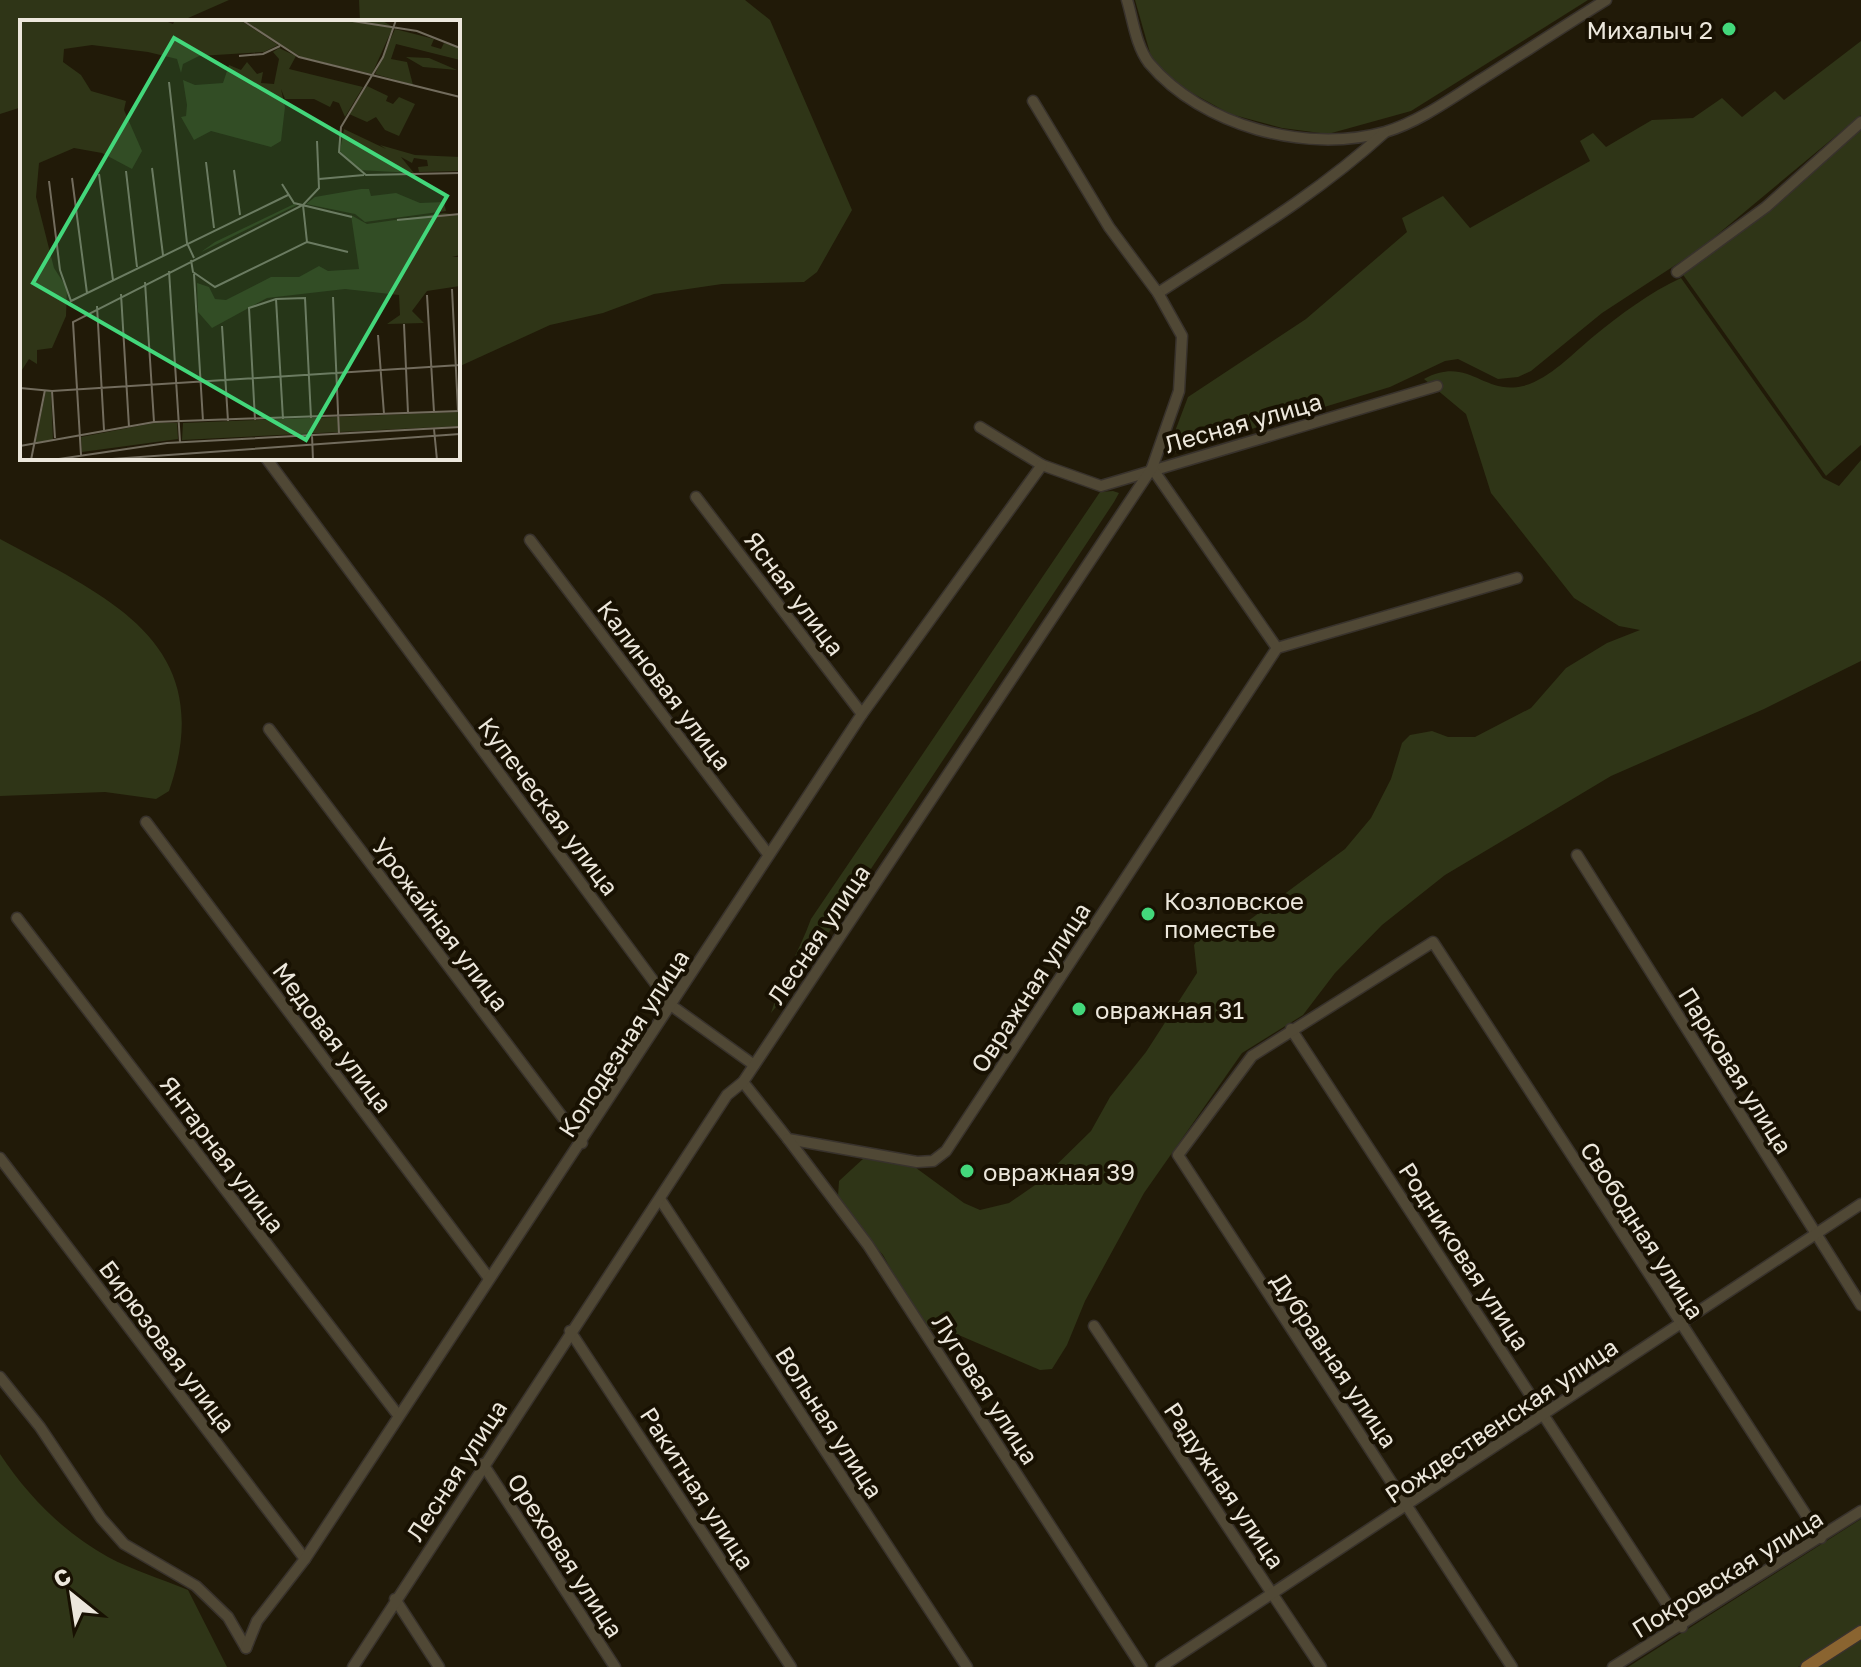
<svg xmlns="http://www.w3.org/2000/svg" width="1861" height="1667" font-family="'Golos Text',sans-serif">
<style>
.green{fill:#2f3517}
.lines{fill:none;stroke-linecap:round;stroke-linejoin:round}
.minor-casing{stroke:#38322c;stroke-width:13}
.major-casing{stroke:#38322c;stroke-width:15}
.minor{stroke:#504835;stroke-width:10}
.major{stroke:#8a6430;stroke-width:12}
.poi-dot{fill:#43d77b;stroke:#181102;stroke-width:3}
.labels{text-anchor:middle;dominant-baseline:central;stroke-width:8;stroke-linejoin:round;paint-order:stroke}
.poi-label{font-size:24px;fill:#ece7dc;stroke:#181102;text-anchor:start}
.street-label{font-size:24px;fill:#ece7dc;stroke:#181102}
.inset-road{fill:none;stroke:#726c5d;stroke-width:2}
.view{fill:#43d77b;fill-opacity:0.15;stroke:#43d77b;stroke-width:4}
.inset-edge{fill:none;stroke:#ece7dc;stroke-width:4}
</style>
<rect width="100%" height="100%" fill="#211a08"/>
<!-- green -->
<g class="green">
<path d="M0 0H229L179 22H22V107L0 114Z"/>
<path d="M359 0H745L770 20 852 210 817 272 804 282 722 284 654 294 603 313 550 325 458 367V22H360Z"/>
<path d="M1135 0H1588L1411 111 1328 134 1282 128 1230 114 1183 88 1152 60Z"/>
<path d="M1861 41V115L1700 249 1602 313 1531 371 1518 377 1498 379 1458 359 1445 361 1390 387 1166 455 1188 397 1306 319 1407 232 1402 218 1443 196 1470 228 1590 161 1580 141 1593 133 1606 147 1652 120 1693 118 1722 98 1742 117 1775 91 1784 100Z"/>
<path d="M1861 127V445L1826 476 1679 269Z"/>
<path d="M1681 278 1823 478 1839 486 1861 460V661L1764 709 1611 776 1445 875 1382 925 1335 973 1303 1015 1242 1053 1144 1193 1085 1301 1067 1345 1052 1369 1040 1370 961 1336 929 1328 913 1309 883 1255 854 1223 838 1196 839 1181 864 1158 912 1165 964 1203 980 1210 1009 1203 1038 1183 1091 1131 1110 1097 1146 1052 1197 973 1194 945 1201 935 1244 924 1345 849 1371 818 1391 779 1402 743 1410 735 1432 731 1448 737H1475L1531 708 1566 668 1607 643 1640 630 1619 626 1574 598 1491 493 1466 414 1424 379C1469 355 1483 396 1523 386 1550 379 1573 353 1594 336 1620 315 1650 292 1681 278Z"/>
<path d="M1113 491 1119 493 1114 502 796 982 771 1013C781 980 799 952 811 919L1100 492Z"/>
<path d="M0 539C109 598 220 643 169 791L156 799 105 792 0 796Z"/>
<path d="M0 1454C28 1496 63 1532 108 1557 132 1570 162 1579 188 1590L227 1667H0Z"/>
<path d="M1861 1519V1626L1798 1667H1628Z"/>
<path d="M1861 1639V1667H1818Z"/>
</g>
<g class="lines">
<defs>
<g id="minor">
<path d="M1127 0C1133 20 1136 46 1149 63 1202 126 1306 154 1385 132 1419 122 1452 98 1482 79 1523 53 1564 26 1606 0"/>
<path d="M1677 272 1766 207 1861 122"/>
<path d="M1158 293C1236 242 1315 196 1384 133"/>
<path d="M980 427 1042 465 1101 486 1437 386"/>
<path d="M266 458 672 1006 754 1065"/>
<path d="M696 497 862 714"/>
<path d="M530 540 768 854"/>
<path d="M1277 648 1517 578"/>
<path d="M269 729 582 1143"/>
<path d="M146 822 488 1277"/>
<path d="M1577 855 1861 1305"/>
<path d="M17 918 398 1415"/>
<path d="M1291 1029 1682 1627"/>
<path d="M743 1082 788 1139 917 1162 933 1161 946 1151 1277 648 1152 468"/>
<path d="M788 1139 868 1245 1142 1667"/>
<path d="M0 1158 305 1559"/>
<path d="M660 1199 967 1667"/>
<path d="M1094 1326 1321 1667"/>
<path d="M570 1331 791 1667"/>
<path d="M0 1377 40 1427 101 1518 124 1544 196 1586 228 1617 246 1648"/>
<path d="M483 1464 615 1667"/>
<path d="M395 1599 439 1667"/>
<path d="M246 1648 257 1621 305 1559 862 714 1042 465"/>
<path d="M353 1667 727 1095 743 1082 1152 468 1179 391 1182 336 1158 293 1109 227 1033 101"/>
<path d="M1161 1667 1861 1204"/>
<path d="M1512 1667 1178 1155 1252 1056 1433 942 1821 1538"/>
<path d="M1613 1667 1861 1511"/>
</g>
<path id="major" d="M1807 1667 1861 1632"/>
</defs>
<!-- minor casing -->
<use href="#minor" class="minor-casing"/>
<!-- major casing -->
<use href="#major" class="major-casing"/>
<!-- minor -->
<use href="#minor" class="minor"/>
<!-- major -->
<use href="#major" class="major"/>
</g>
<!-- markers -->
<g class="poi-dot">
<circle cx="1729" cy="29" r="8"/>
<circle cx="1148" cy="914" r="8"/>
<circle cx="1079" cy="1009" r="8"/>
<circle cx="967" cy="1171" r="8"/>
</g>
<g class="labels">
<!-- poi labels -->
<g class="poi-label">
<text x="1713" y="29" text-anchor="end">Михалыч 2</text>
<text x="1164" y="900">Козловское<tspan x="1164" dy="28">поместье</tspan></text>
<text x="1095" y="1009">овражная 31</text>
<text x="983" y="1171">овражная 39</text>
</g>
<!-- street labels -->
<g class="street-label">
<text transform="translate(1243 422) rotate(-16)">Лесная улица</text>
<text transform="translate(795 593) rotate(53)">Ясная улица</text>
<text transform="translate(665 685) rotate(53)">Калиновая улица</text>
<text transform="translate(549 806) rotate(53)">Купеческая улица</text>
<text transform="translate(441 924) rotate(53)">Урожайная улица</text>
<text transform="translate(818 934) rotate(-56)">Лесная улица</text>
<text transform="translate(1030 987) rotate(-57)">Овражная улица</text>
<text transform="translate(333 1037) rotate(53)">Медовая улица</text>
<text transform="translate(623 1043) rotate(-57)">Колодезная улица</text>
<text transform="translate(1736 1070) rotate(58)">Парковая улица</text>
<text transform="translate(223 1154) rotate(53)">Янтарная улица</text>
<text transform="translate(1643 1230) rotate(57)">Свободная улица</text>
<text transform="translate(1465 1256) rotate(57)">Родниковая улица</text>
<text transform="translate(168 1346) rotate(53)">Бирюзовая улица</text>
<text transform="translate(1335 1360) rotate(56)">Дубравная улица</text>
<text transform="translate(986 1389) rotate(57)">Луговая улица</text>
<text transform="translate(1501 1420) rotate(-34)">Рождественская улица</text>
<text transform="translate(830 1422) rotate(57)">Вольная улица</text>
<text transform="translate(456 1470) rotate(-57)">Лесная улица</text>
<text transform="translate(1225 1485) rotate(56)">Радужная улица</text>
<text transform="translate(698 1488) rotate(57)">Ракитная улица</text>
<text transform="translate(566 1555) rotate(57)">Ореховая улица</text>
<text transform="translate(1727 1573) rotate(-32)">Покровская улица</text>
</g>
</g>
<!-- overview -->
<g transform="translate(20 20)">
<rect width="440" height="440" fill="#211a08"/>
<path d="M0 0H143L153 4 155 0H220L258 25 244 32 179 36 163 44 161 53 157 39 128 32 72 25 44 29 43 42 61 55 71 71 106 81 104 90 122 131 112 149 82 133 54 128 19 143 16 177 34 248 47 268 46 296 32 328 17 330V344L9 339 0 353ZM223 0H361L373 7 352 54 281 37ZM375 9 414 19 411 26 421 29 424 23 440 28V40L376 24 371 39 387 42 393 65 355 54ZM259 28 276 36 269 49 343 67 325 97 319 83 313 81 310 87 294 79H265L261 69 265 87 261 121 251 127 191 111 174 120 161 97 166 96 167 85 163 60 175 65 203 63 209 45 221 50 227 42 237 54 243 52 241 63 254 64 259 39 253 32ZM386 37 409 38 437 50 403 47ZM347 66 368 76 366 81 373 84 379 77 395 84 379 116 365 110 356 97 347 102 329 94ZM324 109 366 129 360 125 395 135 440 137V151L399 152 398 147 408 146 407 140 394 138 392 143 381 137 394 153 338 150 320 131ZM341 169H349L351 176 376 173 400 183 424 182 426 191 345 202 335 194 286 184 295 177ZM274 184 277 185 181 232 195 222ZM424 193 440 195V235L432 237H440V266L407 271 392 291 404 303 367 304 380 295 379 275 325 269 247 278 192 308 178 292 177 263 189 267 195 279 206 280 251 257H279L299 246 308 251 339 249 331 195 347 204ZM26 370 31 371 33 420 15 423ZM440 392V406L162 420 163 403ZM134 403H157L158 419 62 432 61 417Z" fill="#2f3517"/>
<path class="inset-road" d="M222 0 279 37 440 77M326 0 397 11 440 28M376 0 363 37 321 107 319 132 346 155 440 153M219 36 243 34 260 26M149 62 167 223 174 238M186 142 194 208M132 148 143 235M214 150 220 195M106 151 117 247M79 154 93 260M52 158 67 273M299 159 344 155M29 161 40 250 51 281 268 175M262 164 274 183 332 197M377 200 440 194M287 222 328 232M171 240 173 252 195 267 287 222 283 185M149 251 160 422M174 254 183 401M125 262 134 402M432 269 438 391M101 274 109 407M407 275 414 392M313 277 319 414M256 279 263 399M77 286 84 410M384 304 388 393M202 306 208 401M358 315 364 394M0 368 32 371 440 345M32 371 35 418M235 400 229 288 256 279 285 278 291 398M414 409 417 440M292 415 293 440M0 426 134 402 440 391M61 435 53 302 283 185 299 168 297 121M11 440 25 370M32 440 147 423 440 407M78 440 440 414"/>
<path class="view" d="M154 18 427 176 286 420 13 263Z"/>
<rect width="440" height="440" class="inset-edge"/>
</g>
<!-- north arrow -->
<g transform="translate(72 1595) rotate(330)" stroke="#181102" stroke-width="6" paint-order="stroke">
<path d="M0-6L14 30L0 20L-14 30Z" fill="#ece7dc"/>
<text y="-12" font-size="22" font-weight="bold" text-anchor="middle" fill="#ece7dc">С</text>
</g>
</svg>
